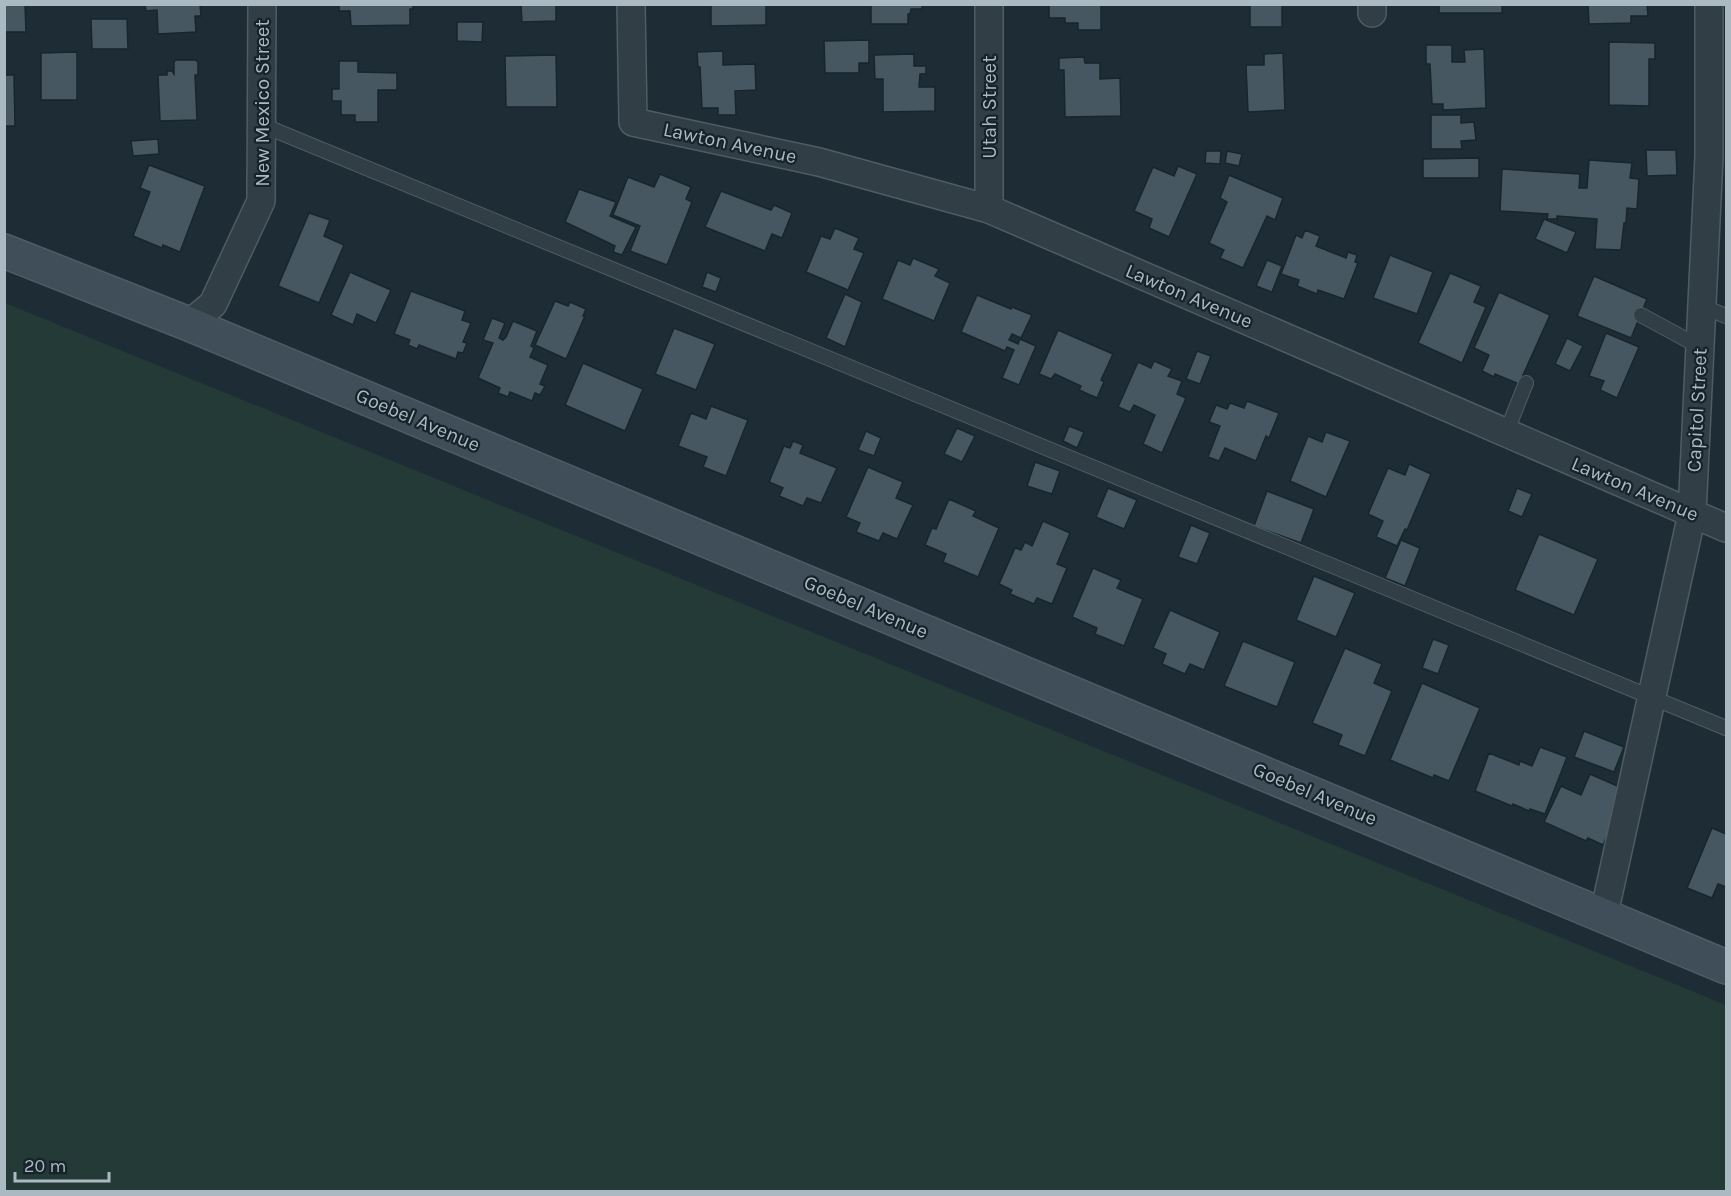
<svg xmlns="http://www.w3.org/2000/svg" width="1731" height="1196" font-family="Karla,sans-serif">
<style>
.green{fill:#233a36}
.building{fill:#465761;stroke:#19252c;stroke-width:1.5}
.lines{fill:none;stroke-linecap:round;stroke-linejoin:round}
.lane-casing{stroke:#4f5c64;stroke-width:16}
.street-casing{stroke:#4f5c64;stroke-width:30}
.secondary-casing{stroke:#4f5c64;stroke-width:36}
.lane{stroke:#313e46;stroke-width:14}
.street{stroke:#313e46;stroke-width:27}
.secondary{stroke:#3f4e59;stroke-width:33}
.labels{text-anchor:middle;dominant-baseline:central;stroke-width:4.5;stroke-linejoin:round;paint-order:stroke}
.street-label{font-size:20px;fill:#abb9c3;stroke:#17232a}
</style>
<rect width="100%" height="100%" fill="#1e2d35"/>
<!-- green -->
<path class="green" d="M5 303 1726 1005V1191H5Z"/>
<!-- building -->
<g class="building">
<path d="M4 4H25L26 32H4Z"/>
<path d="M145 4H200L201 16H195L196 32 158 34 157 10 146 11Z"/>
<path d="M339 4H413V9H410V25L351 26 350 11H339Z"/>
<path d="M521 4H564V5H556V21L522 22Z"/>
<path d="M711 4H766V25L711 26Z"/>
<path d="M871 4H922V9H911L910 14H908V24H871Z"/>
<path d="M1049 4H1101V30H1078V23H1065V18H1049Z"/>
<rect x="1250" y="4" width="32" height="23"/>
<rect x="1439" y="4" width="63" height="9"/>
<path d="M1588 4H1647L1648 16H1631V23L1589 24Z"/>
<path d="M91 19H127L128 49H92Z"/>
<path d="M457 22H483L482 42 457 41Z"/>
<path d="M869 40V63H859V73H825L824 41Z"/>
<path d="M1609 42 1655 43V59H1649V106L1609 105Z"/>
<path d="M1426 45H1452V62H1465L1464 50 1484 49 1486 108 1443 110V104H1432L1430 64H1426Z"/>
<path d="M723 51V65L755 64 756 90 735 91 736 115H718V108H702L700 67H698L697 52Z"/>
<path d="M77 52V100H41V53Z"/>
<path d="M1283 53 1285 110 1248 112 1246 65H1264V54Z"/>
<path d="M914 54V66H926V74H920L919 87H935V111L883 112V79H875L874 55Z"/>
<path d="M556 55 557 107H506L505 56Z"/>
<path d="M1084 57 1085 63H1100V79L1120 78 1121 116 1065 117 1064 70H1059V58Z"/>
<path d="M176 60H195L198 62V75H195L197 120 160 121 158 75H167V71H172L174 74V62Z"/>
<path d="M339 61H358V72L397 73V90H378V122H355V115H341V101H332V89H339Z"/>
<path d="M4 75H14L15 126H4Z"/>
<path d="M1431 115H1461V123L1474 122 1476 140 1461 141 1462 149H1431Z"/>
<path d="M158 139 159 154 133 156 131 141Z"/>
<path d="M1646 150H1676L1677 175 1647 176Z"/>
<path d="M1206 151H1221L1220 164 1205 163Z"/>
<path d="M1227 151 1242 154 1239 166 1225 163Z"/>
<path d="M1479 158V178H1423V159Z"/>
<path d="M1589 160 1632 163 1630 178 1639 179 1637 209 1627 208 1626 223H1624L1621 250 1595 249 1597 219 1557 216V219H1547L1548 214 1500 211 1502 169 1580 174 1579 188H1587Z"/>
<path d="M149 165 205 186 180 252 163 245 162 248 133 236 150 192 140 188Z"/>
<path d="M1178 166 1197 174 1169 237 1149 228 1152 219 1134 211 1153 167 1174 176Z"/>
<path d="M660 174 691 187 686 199 692 202 667 265 630 251 640 226 613 215 628 177 654 187Z"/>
<path d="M1229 175 1283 198 1275 220 1267 216 1243 268 1220 258 1224 250 1209 243 1227 202 1220 198Z"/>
<path d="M579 189 616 202 610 216 636 227 622 255 613 252 615 246 565 222Z"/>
<path d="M721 191 771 210 774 205 792 213 782 238 772 234 765 251 705 227Z"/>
<path d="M309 213 330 220 324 236 344 245 319 303 278 286Z"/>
<path d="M1544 219 1576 232 1567 253 1535 239Z"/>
<path d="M835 228 859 238 854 249 864 253 848 290 806 272 821 236 830 239Z"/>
<path d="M1305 230 1320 236 1316 246 1346 258 1348 252 1357 255 1355 262 1358 263 1344 299 1318 290 1317 294 1297 286 1299 280 1281 274 1296 235 1302 238Z"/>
<path d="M1390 255 1433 272 1417 314 1373 298Z"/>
<path d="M913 258 939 269 935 276 950 283 934 321 882 299 898 260 910 265Z"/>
<path d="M1267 260 1282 266 1272 292 1256 286Z"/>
<path d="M350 272 391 290 376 323 357 314 353 325 331 315Z"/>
<path d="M707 272 721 278 716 292 702 287Z"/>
<path d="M1450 273 1481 286 1474 302 1486 307 1462 363 1418 343Z"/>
<path d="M1594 276 1647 299 1631 338 1577 316Z"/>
<path d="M411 291 465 311 462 320 471 323 463 342 467 343 463 353 458 352 456 359 419 345 417 349 408 345 410 340 394 334Z"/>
<path d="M1499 292 1550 315 1519 384 1495 374 1494 377 1482 371 1489 355 1474 348Z"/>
<path d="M845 294 862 302 845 347 826 338Z"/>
<path d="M977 295 1011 309 1012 307 1032 315 1021 338 1012 334 1009 340 1018 344 1020 339 1036 346 1019 385 1002 378 1014 350 1007 347 1005 351 961 332Z"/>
<path d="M555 301 568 306 570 302 586 309 583 316H585L566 359 535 345Z"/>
<path d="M492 318 505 323 499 338 503 340 506 337 513 321 537 331 531 346 534 348 530 357 548 365 540 384 545 386 540 395 535 393 532 401 510 392 508 397 498 393 500 388 478 378 493 343 483 340Z"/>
<path d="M674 328 715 344 696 390 655 374Z"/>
<path d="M1058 330 1113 354 1101 380 1104 382 1097 398 1079 390 1081 386 1055 374 1051 379 1039 374Z"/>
<path d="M1606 333 1639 347 1617 398 1600 390 1604 381 1589 376Z"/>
<path d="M1567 338 1583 346 1570 371 1555 364Z"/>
<path d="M1197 351 1211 356 1200 384 1186 379Z"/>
<path d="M1154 361 1172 369 1168 376 1182 381 1177 394 1186 398 1162 453 1143 444 1155 415 1134 405 1130 412 1118 407 1138 362 1151 368Z"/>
<path d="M583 363 643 389 625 431 565 405Z"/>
<path d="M1247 401 1279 413 1269 438 1266 436 1256 461 1225 448 1219 461 1208 457 1220 426 1209 422 1216 405 1227 409 1230 403 1244 408Z"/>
<path d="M711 406 748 420 726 476 703 467 707 457 678 446 691 413 706 419Z"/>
<path d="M1069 426 1084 432 1077 448 1063 441Z"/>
<path d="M957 428 975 436 962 462 944 454Z"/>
<path d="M866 431 881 438 874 456 858 450Z"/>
<path d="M1326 432 1350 441 1326 497 1290 481 1308 436 1322 442Z"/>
<path d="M793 441 803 445 800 453 837 468 821 503 807 498 803 506 779 496 783 488 769 482 784 446 790 448Z"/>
<path d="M1035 462 1060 471 1052 494 1027 486Z"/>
<path d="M1409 464 1431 474 1407 530 1405 529 1397 546 1376 537 1383 521 1368 514 1388 468 1405 475Z"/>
<path d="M868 467 903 482 896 498 913 505 897 539 883 533 879 541 856 532 860 523 846 517Z"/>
<path d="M1108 488 1137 500 1124 529 1096 517Z"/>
<path d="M1517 488 1532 494 1522 517 1508 511Z"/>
<path d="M1267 491 1314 509 1301 543 1254 526Z"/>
<path d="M949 499 976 511 973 516 999 528 978 577 943 562 946 554 925 545 932 528 936 529Z"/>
<path d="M1043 521 1070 533 1057 564 1067 568 1052 604 1037 598 1034 604 1010 594 1012 590 999 584 1015 548 1021 550 1025 542 1032 546Z"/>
<path d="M1191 525 1210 533 1197 564 1178 557Z"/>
<path d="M1539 534 1598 559 1574 615 1515 590Z"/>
<path d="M1401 540 1420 548 1405 586 1385 578Z"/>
<path d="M1093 568 1121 580 1117 588 1143 599 1124 646 1095 634 1097 628 1072 617Z"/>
<path d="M1314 576 1355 593 1336 637 1296 620Z"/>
<path d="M1170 610 1220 632 1204 670 1190 664 1185 674 1162 664 1166 654 1153 648Z"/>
<path d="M1433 639 1449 645 1438 674 1422 668Z"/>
<path d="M1243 641 1295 662 1277 707 1224 686Z"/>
<path d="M1345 648 1382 664 1374 683 1392 691 1365 756 1338 745 1342 735 1312 723Z"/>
<path d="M1422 683 1480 708 1449 781 1434 775 1433 778 1390 760Z"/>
<path d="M1584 731 1624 747 1614 772 1574 757Z"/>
<path d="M1540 747 1567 757 1545 814 1530 809 1529 811 1513 804 1512 806 1475 791 1489 753 1519 765 1520 761 1532 766Z"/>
<path d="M1590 774 1622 788 1614 807 1619 809 1603 845 1588 838 1586 841 1544 822 1561 786 1581 795Z"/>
<path d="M1712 828 1726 834V887L1718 884 1712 898 1687 888Z"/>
</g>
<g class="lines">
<defs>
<g id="lane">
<path d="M262 125 1726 728"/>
<path d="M1701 306 1726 316"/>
<path d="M1641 315 1700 347"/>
<path d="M1506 433 1526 383"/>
</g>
<g id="street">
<path d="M631 4 633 122 819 162 989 209 1726 528"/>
<path d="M1372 4V13"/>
<path d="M989 209V4"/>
<path d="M189 324 213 304 261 201 262 4"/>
<path d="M1604 914 1692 514 1709 157V4"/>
</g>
<path id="secondary" d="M4 251 189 324 1726 967"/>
</defs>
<!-- lane casing -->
<use href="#lane" class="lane-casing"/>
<!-- street casing -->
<use href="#street" class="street-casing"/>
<!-- secondary casing -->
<use href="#secondary" class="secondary-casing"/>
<!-- lane -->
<use href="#lane" class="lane"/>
<!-- street -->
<use href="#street" class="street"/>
<!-- secondary -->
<use href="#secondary" class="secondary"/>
</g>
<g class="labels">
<!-- street labels -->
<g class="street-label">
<text transform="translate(262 103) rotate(-90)">New Mexico Street</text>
<text transform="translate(989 107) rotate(-90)">Utah Street</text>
<text transform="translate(730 143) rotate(12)">Lawton Avenue</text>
<text transform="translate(1189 296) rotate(23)">Lawton Avenue</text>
<text transform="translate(1697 410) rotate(-87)">Capitol Street</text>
<text transform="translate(418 420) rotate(23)">Goebel Avenue</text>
<text transform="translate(1635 489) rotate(23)">Lawton Avenue</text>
<text transform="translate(866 607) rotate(23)">Goebel Avenue</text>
<text transform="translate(1315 794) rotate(23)">Goebel Avenue</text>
</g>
</g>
<!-- border -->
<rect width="1731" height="1196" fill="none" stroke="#abb9c3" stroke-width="12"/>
<!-- scale -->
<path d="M15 1172v9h94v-9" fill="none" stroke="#abb9c3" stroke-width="3"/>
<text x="24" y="1172" font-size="18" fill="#abb9c3" stroke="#17232a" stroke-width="4.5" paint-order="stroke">20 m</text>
</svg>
